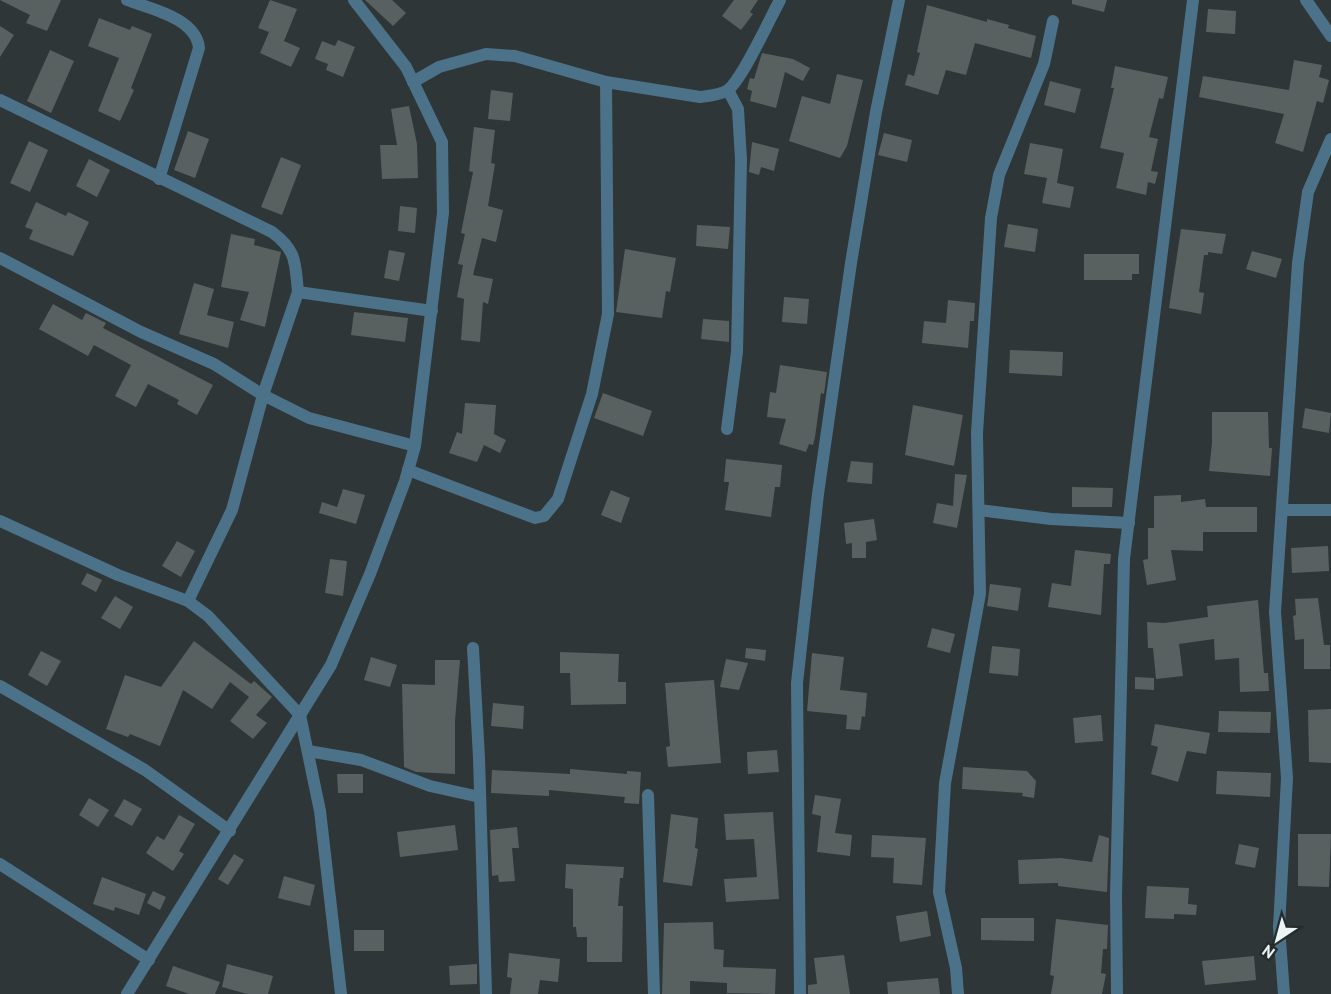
<svg xmlns="http://www.w3.org/2000/svg" width="1331" height="994" font-family="'PT Sans',sans-serif">
<style>
.building{fill:#586160}
.lines{fill:none;stroke-linecap:round;stroke-linejoin:round}
.street{stroke:#4c728a;stroke-width:12}
</style>
<rect width="100%" height="100%" fill="#2e3638"/>
<!-- building -->
<g class="building">
<path d="M0 0H61L47 31 26 23 30 15Z"/>
<path d="M270 0 297 9 284 41 300 48 291 67 260 53 269 32 258 28Z"/>
<path d="M365 0H392L406 13 393 26Z"/>
<path d="M734 0H758L750 12 753 14 741 30 722 16Z"/>
<path d="M1072 0H1107L1104 12 1072 4Z"/>
<path d="M927 5 987 22V19L1009 25 1008 28 1036 36 1031 58 975 43 966 75 946 70 938 95 905 85 908 74 914 76 920 53 917 52Z"/>
<path d="M1208 9 1236 11 1235 34 1206 32Z"/>
<path d="M99 18 130 30 132 26 152 34 131 88 134 90 120 121 98 111 119 58 88 46Z"/>
<path d="M0 26 14 35 0 57Z"/>
<path d="M338 40 355 47 343 77 326 70 328 64 315 59 322 41 335 46Z"/>
<path d="M50 50 74 61 51 113 27 101Z"/>
<path d="M762 53 793 59 810 68 803 81 785 72 776 108 750 101 752 91 747 89 750 78 754 79Z"/>
<path d="M1294 60 1322 65 1319 77 1329 80 1323 103 1317 101 1303 152 1275 143 1284 114 1199 97 1203 76 1289 90Z"/>
<path d="M1115 66 1168 77 1163 99 1159 98 1149 137 1158 139 1151 171 1158 172 1155 184 1148 182 1146 195 1116 188 1124 153 1100 148 1114 88H1111Z"/>
<path d="M837 74 863 80 847 146 840 158 789 141 802 96 830 104Z"/>
<path d="M1050 81 1081 89 1075 113 1044 105Z"/>
<path d="M491 90 513 93 510 121 488 119Z"/>
<path d="M409 106 417 144 418 178 382 179 380 145H397L391 109Z"/>
<path d="M474 127 495 130 491 163 495 164 488 206 503 210 496 242 482 238 473 275 493 279 488 304 483 302 480 342 461 340 464 299 457 297 463 265 458 264 465 234 461 233 473 172 469 171Z"/>
<path d="M188 131 209 139 195 178 174 170Z"/>
<path d="M884 133 912 140 907 162 878 155Z"/>
<path d="M29 141 48 150 30 192 10 183Z"/>
<path d="M752 142 779 149 774 171 761 167 759 175 749 172Z"/>
<path d="M1030 143 1063 149 1057 183 1074 187 1070 208 1042 203 1047 178 1024 174Z"/>
<path d="M281 157 301 165 282 215 261 207Z"/>
<path d="M89 159 110 170 97 197 76 186Z"/>
<path d="M36 202 66 216 68 212 89 222 73 256 29 239 33 230 25 227Z"/>
<path d="M400 206 417 208 415 233 398 231Z"/>
<path d="M1008 224 1038 229 1035 252 1004 247Z"/>
<path d="M697 225 730 227 728 249 696 246Z"/>
<path d="M1181 229 1226 234 1222 254 1208 252V255H1204L1199 292 1204 293 1201 314 1169 308Z"/>
<path d="M231 234 255 239 254 245 281 252 265 327 240 320 249 292 221 287Z"/>
<path d="M625 249 676 258 670 292 666 291 662 318 616 312Z"/>
<path d="M389 250 405 253 399 281 384 278Z"/>
<path d="M1252 251 1282 259 1276 278 1246 269Z"/>
<path d="M1084 254H1139V274H1132V280H1084Z"/>
<path d="M194 283 214 289 207 315 234 322 228 348 179 334Z"/>
<path d="M784 297 809 299 807 324 782 322Z"/>
<path d="M948 300 975 303 974 321H970L968 348 922 343 924 321 946 323Z"/>
<path d="M53 304 82 320 86 313 106 323 103 328 213 385 197 415 177 404 179 400 148 384 136 407 115 396 131 365 94 345 88 356 39 329Z"/>
<path d="M354 312 408 318 405 342 351 335Z"/>
<path d="M703 319 729 321V342L701 339Z"/>
<path d="M1010 350 1063 352 1062 376 1009 373Z"/>
<path d="M780 365 827 372 824 394 821 393 815 437 813 445 809 444 806 452 779 444 786 419 767 417 770 392 776 393Z"/>
<path d="M603 393 652 411 643 436 594 418Z"/>
<path d="M465 403 496 405 494 434 506 440 500 453 484 445 477 462 449 453 457 432 462 434Z"/>
<path d="M913 405 963 415 954 466 905 455Z"/>
<path d="M1305 408 1331 413 1329 433 1302 428Z"/>
<path d="M1212 412H1268L1269 448H1272L1270 476 1209 471 1212 443Z"/>
<path d="M726 459 782 465 780 487H775L771 517 725 510 729 482H724Z"/>
<path d="M851 461 873 463 872 484 847 482Z"/>
<path d="M955 474 967 475 957 528 933 523 937 503 953 506Z"/>
<path d="M1072 487 1113 488 1112 507H1072Z"/>
<path d="M343 489 365 495 356 524 319 513 322 502 337 507Z"/>
<path d="M611 490 630 498 621 523 601 515Z"/>
<path d="M1181 495V502L1205 499 1206 507H1257V532H1203V551L1171 550 1176 580 1147 585 1143 560 1148 559V528H1154V496Z"/>
<path d="M874 519 877 540 866 542V558H852V543L846 544 844 523Z"/>
<path d="M177 541 195 551 181 577 162 566Z"/>
<path d="M1328 546 1329 571 1292 573 1291 548Z"/>
<path d="M1075 550 1111 554 1110 564H1104L1101 615 1048 607 1052 583 1071 586Z"/>
<path d="M330 559 347 561 343 596 325 593Z"/>
<path d="M87 573 102 580 96 592 81 584Z"/>
<path d="M990 584 1021 588 1018 611 987 606Z"/>
<path d="M115 596 133 607 120 629 101 618Z"/>
<path d="M1318 598 1324 645H1330V669H1304V639L1295 640 1293 616 1296 615 1295 599Z"/>
<path d="M1258 600 1264 673H1268L1269 691 1240 692 1239 658 1215 660 1214 639 1179 644 1183 676 1156 679 1153 648H1148L1147 622 1164 623 1208 617 1207 606Z"/>
<path d="M932 628 955 634 950 653 927 647Z"/>
<path d="M194 641 251 684 254 681 272 697 256 715 267 723 253 739 230 721 249 697 230 682 212 709 183 690 160 746 130 734 128 737 106 729 125 675 161 687Z"/>
<path d="M992 646 1020 649 1018 676 989 673Z"/>
<path d="M746 648 766 650 765 661 745 658Z"/>
<path d="M41 651 61 661 47 686 28 675Z"/>
<path d="M560 652 619 654 618 682H626V704L571 705 570 673H560Z"/>
<path d="M812 653 844 657 840 690 867 693 865 717 862 716 860 730 846 729 847 715 807 711Z"/>
<path d="M371 657 397 665 390 687 364 680Z"/>
<path d="M726 659 748 663 739 690 720 687Z"/>
<path d="M435 660H460L455 721V774L416 772 404 767 402 684 435 685Z"/>
<path d="M1135 677 1154 678V690L1135 689Z"/>
<path d="M714 680 721 763 668 767 666 747 670 746 665 683Z"/>
<path d="M493 703 524 706 523 729 491 726Z"/>
<path d="M1331 709V763L1309 762 1308 710Z"/>
<path d="M1219 711 1271 712 1270 733 1218 732Z"/>
<path d="M1101 715 1103 741 1075 743 1073 718Z"/>
<path d="M1155 724 1210 733 1206 754 1187 751 1178 782 1151 774 1158 747 1151 745Z"/>
<path d="M777 750 779 772 748 774 747 752Z"/>
<path d="M963 767 1027 771 1036 781 1034 798 1022 796 1023 793 962 789Z"/>
<path d="M570 769 627 774V771L641 772 639 804 624 803 625 797 549 790V796L491 793 492 770 570 774Z"/>
<path d="M1217 771 1271 773 1270 797 1216 794Z"/>
<path d="M337 774H363V793H338Z"/>
<path d="M815 795 841 799 835 833 852 835 850 856 817 852 821 816 812 814Z"/>
<path d="M89 798 109 810 98 827 79 815Z"/>
<path d="M124 799 142 809 132 826 114 816Z"/>
<path d="M773 812 779 899 726 902 724 879 757 877 754 839 726 840 724 814Z"/>
<path d="M671 814 698 818 695 848 698 849 692 886 663 882Z"/>
<path d="M179 815 195 824 179 851 184 854 173 871 146 853 157 836 164 840Z"/>
<path d="M455 825 458 850 400 857 397 832Z"/>
<path d="M517 827 519 848H512L515 881 499 882 498 875 492 876 490 830Z"/>
<path d="M1298 834H1331L1329 887 1298 886Z"/>
<path d="M872 835 926 838 922 885 893 883 894 858 871 857Z"/>
<path d="M1099 835 1109 838 1107 892 1058 886V883L1019 884 1018 860 1061 858 1092 862Z"/>
<path d="M1239 844 1259 848 1255 868 1235 864Z"/>
<path d="M234 854 244 860 228 885 218 879Z"/>
<path d="M566 864 624 867 623 878H620L618 906H623L622 962H587V937H577L576 927H573V889L565 888Z"/>
<path d="M284 876 315 885 310 906 278 898Z"/>
<path d="M102 877 146 894 139 915 115 907 114 911 93 904Z"/>
<path d="M1147 886 1189 888 1188 904 1197 905 1196 915 1174 914V919L1145 918Z"/>
<path d="M153 891 166 897 160 910 147 903Z"/>
<path d="M927 911 931 936 900 942 896 916Z"/>
<path d="M981 918H1034V941L981 940Z"/>
<path d="M1056 919 1108 925 1107 949H1103L1101 973 1106 974 1102 994H1051L1054 976 1050 975Z"/>
<path d="M713 922 714 949 724 950 723 967 776 969 775 994 727 993V983L690 981V994H662L664 923Z"/>
<rect x="354" y="930" width="30" height="21"/>
<path d="M509 953 560 959 558 982 540 980 538 994H510L512 978 507 977Z"/>
<path d="M844 955 850 994H808V985L817 984 814 958Z"/>
<path d="M1254 956 1256 980 1205 985 1202 961Z"/>
<path d="M227 964 273 976 268 994H247L222 987Z"/>
<path d="M477 964V984L450 985 449 966Z"/>
<path d="M173 966 220 982 215 994H189L166 986Z"/>
<path d="M938 978 940 994H888L887 982Z"/>
</g>
<g class="lines">
<!-- street -->
<g class="street">
<path d="M127 0C151 9 196 18 199 48L159 179"/>
<path d="M1306 0 1331 36"/>
<path d="M413 82 439 67 486 54 515 56 606 82 700 97C709 96 720 95 728 90 743 78 769 20 780 0"/>
<path d="M0 100 272 232C297 251 295 262 298 292L432 311"/>
<path d="M0 258 141 332 214 364 263 395 309 418 415 446"/>
<path d="M727 429 737 352 741 160 738 109 728 90"/>
<path d="M408 470 535 518 544 516 558 499 592 394 608 314 606 82"/>
<path d="M979 510 1051 519 1129 523"/>
<path d="M1282 510H1331"/>
<path d="M0 521 118 575 188 601 208 616 300 715 320 811 341 994"/>
<path d="M188 601 232 510 263 395 298 292"/>
<path d="M473 648 479 758 486 994"/>
<path d="M0 686 145 770 230 831"/>
<path d="M308 751 361 760 430 786 480 797"/>
<path d="M648 795 654 994"/>
<path d="M0 864 149 960"/>
<path d="M127 994 331 665 370 574 405 481 415 446 443 213 442 142 406 67 354 0"/>
<path d="M800 994 797 683 818 494 851 263 876 112 899 0"/>
<path d="M958 994 956 968 939 892 945 783 980 594 977 433 991 218 999 175 1044 64 1053 21"/>
<path d="M1117 994 1116 895 1124 559 1193 0"/>
<path d="M1284 994 1279 927 1287 778 1275 612 1298 263 1308 192 1331 139"/>
</g>
</g>
<!-- north arrow -->
<g transform="translate(1277 940) rotate(216)" stroke="#242c2e" stroke-width="4.5" paint-order="stroke">
<path d="M0-4.5L10 22L0 15L-10 22Z" fill="#eef4f5"/>
<text y="-9" font-size="16" font-weight="bold" text-anchor="middle" fill="#eef4f5">N</text>
</g>
</svg>
